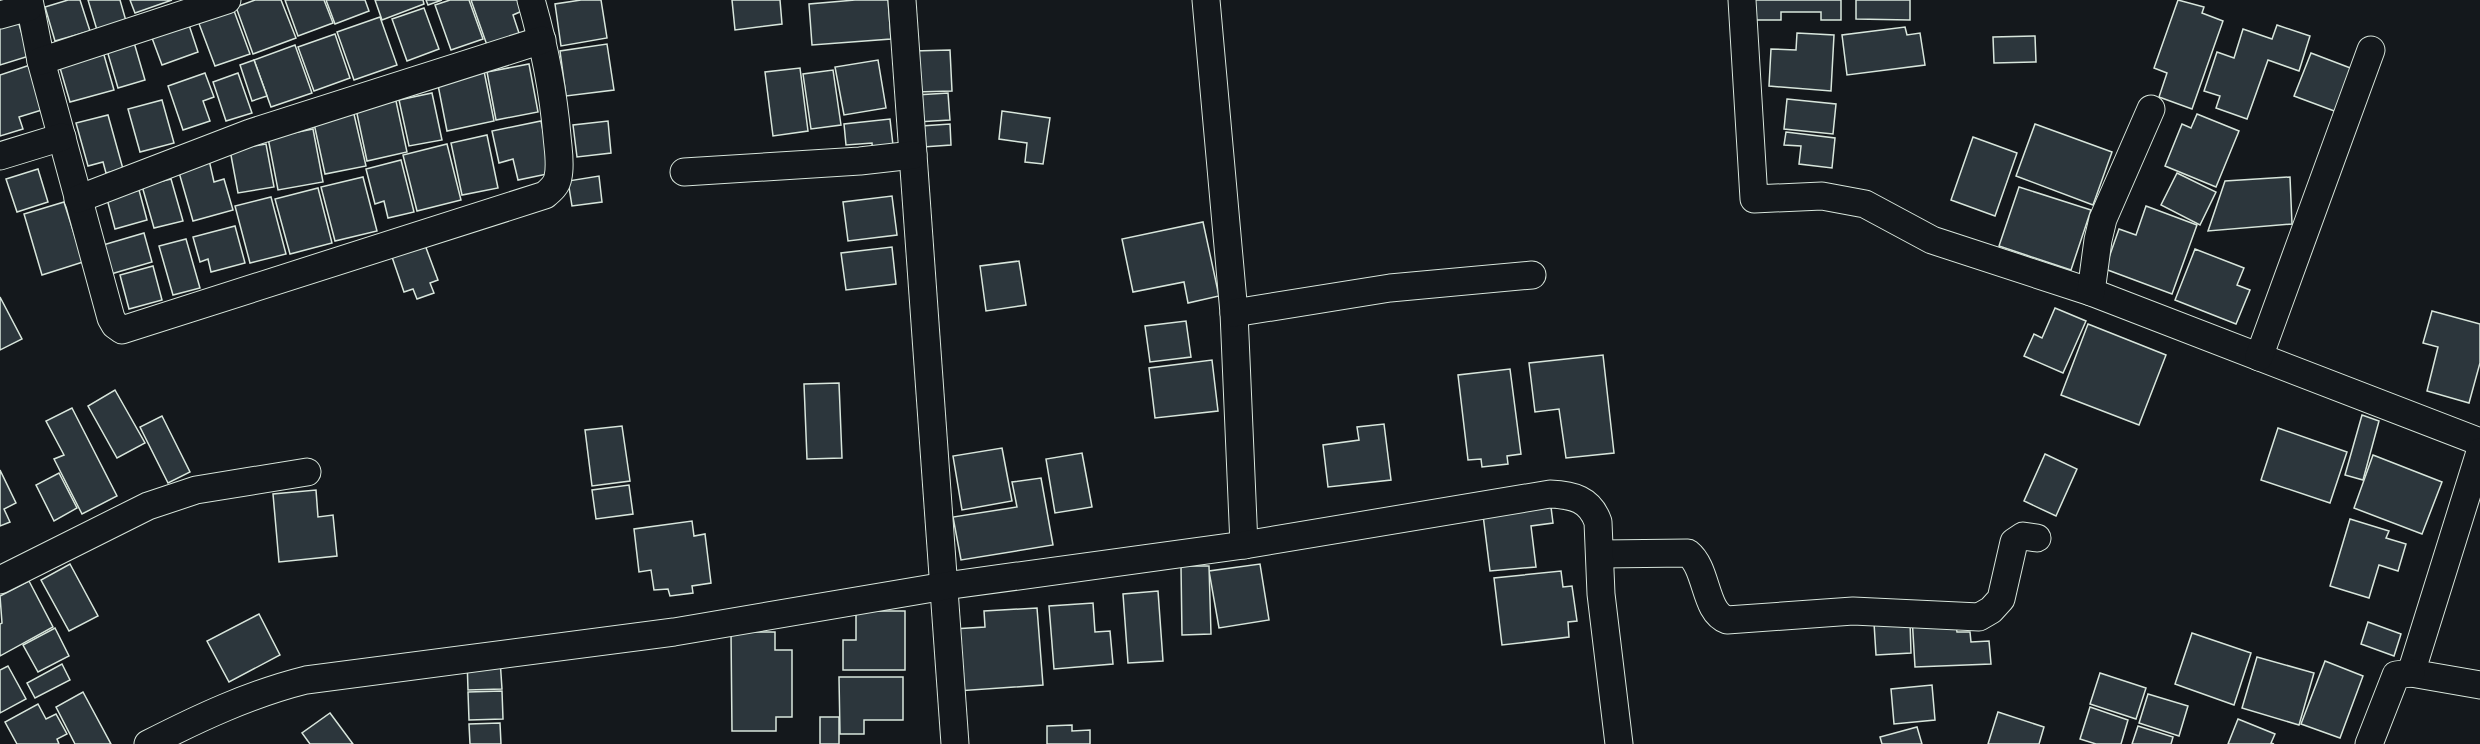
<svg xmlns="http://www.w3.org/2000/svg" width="2480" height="744" font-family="'Public Sans',sans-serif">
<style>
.building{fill:#2c363c;stroke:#d8e6dc;stroke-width:1.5}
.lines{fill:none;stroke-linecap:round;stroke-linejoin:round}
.minor-casing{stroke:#d8e6dc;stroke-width:29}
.minor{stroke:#14181c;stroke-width:27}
</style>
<rect width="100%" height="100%" fill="#14181c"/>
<!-- building -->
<g class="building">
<path d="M68 0H80L90 31 55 41 45 7Z"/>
<path d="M88 0H120L126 21 97 30Z"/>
<path d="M130 0H172L135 13Z"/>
<path d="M255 0H281L296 38 253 54 236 7Z"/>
<path d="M285 0H324L333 23 298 36Z"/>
<path d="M326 0H365L369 11 335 24Z"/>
<path d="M375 0H423L424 4 382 20Z"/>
<path d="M426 0H442L428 5Z"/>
<path d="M450 0H469L483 39 451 50 435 5Z"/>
<path d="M471 0H518L522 11 513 15 520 36 488 48Z"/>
<path d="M581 0H601L607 38 561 46 555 4Z"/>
<path d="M732 0H780L782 24 735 30Z"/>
<path d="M855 0H888L891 39 812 45 809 4Z"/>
<path d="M1746 0H1841V20H1821V12H1781V20H1746Z"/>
<path d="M1856 0H1910V20L1856 19Z"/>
<path d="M2178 0 2204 7 2202 13 2223 21 2192 109 2159 97 2167 73 2154 68Z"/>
<path d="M233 8 250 54 215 66 198 21Z"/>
<path d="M424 8 439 49 407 61 392 19Z"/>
<path d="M380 17 397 65 354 80 337 32Z"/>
<path d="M17 18 29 56 0 65V24Z"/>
<path d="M189 25 198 52 162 65 152 38Z"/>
<path d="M2277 25 2310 36 2299 71 2268 60 2247 119 2216 108 2220 96 2204 91 2217 52 2234 58 2243 29 2272 39Z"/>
<path d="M1905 27 1907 35 1920 33 1925 65 1847 75 1842 35Z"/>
<path d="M1797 33 1834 35 1831 91 1769 86 1771 49 1796 50Z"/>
<path d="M335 34 350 78 314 91 298 47Z"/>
<path d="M2035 36 2036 62 1994 63 1993 37Z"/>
<path d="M133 39 145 80 118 88 106 47Z"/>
<path d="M607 44 614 90 566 96 560 51Z"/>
<path d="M295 45 312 93 271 107 254 60Z"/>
<path d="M102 48 114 90 70 102 58 61Z"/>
<path d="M950 50 952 91 916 92 913 51Z"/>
<path d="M2311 53 2353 69 2337 112 2294 96Z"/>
<path d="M254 60 267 96 252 101 240 65Z"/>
<path d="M878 60 886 108 844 115 835 67Z"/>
<path d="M529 64 538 112 496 120 487 72Z"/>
<path d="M30 65 45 109 19 117 23 129 0 136V75Z"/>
<path d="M800 68 808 131 773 136 765 72Z"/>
<path d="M833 70 841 125 811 129 803 74Z"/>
<path d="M484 71 494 121 447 131 437 80Z"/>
<path d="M205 73 214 97 203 101 210 121 183 130 168 86Z"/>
<path d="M238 73 252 113 226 121 213 82Z"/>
<path d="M432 93 442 140 409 146 399 100Z"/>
<path d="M948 93 950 120 917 122 916 95Z"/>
<path d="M1787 99 1836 104 1833 134 1784 129Z"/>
<path d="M162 100 174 143 140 152 128 109Z"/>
<path d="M396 101 407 152 367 161 356 109Z"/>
<path d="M353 110 366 166 325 174 313 119Z"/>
<path d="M1002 111 1050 118 1043 164 1025 162 1027 143 999 139Z"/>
<path d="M2197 114 2239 131 2216 187 2165 166 2182 124 2191 128Z"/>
<path d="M108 115 123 169 106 173 103 162 88 166 76 123Z"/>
<path d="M890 119 894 154 873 156 872 143 846 145 844 124Z"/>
<path d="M541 121 552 173 518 180 513 159 499 163 492 131Z"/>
<path d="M608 121 611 153 577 157 573 125Z"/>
<path d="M950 124 951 145 923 147 921 126Z"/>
<path d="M2035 124 2112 152 2093 205 2016 176Z"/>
<path d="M313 129 323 182 278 190 268 138Z"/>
<path d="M1786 132 1835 138 1832 168 1799 164 1801 146 1784 145Z"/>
<path d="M487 135 498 188 462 195 451 143Z"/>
<path d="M1973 137 2017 153 1995 216 1951 200Z"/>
<path d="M266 144 274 187 238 193 230 150Z"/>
<path d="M447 144 461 200 417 211 403 155Z"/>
<path d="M209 160 214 182 224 179 233 210 193 221 178 169Z"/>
<path d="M401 160 414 212 388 218 384 201 375 204 366 169Z"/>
<path d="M38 169 48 202 17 212 6 179Z"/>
<path d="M2177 173 2216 192 2200 225 2161 205Z"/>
<path d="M599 176 602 202 572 206 568 181Z"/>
<path d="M363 177 377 231 335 241 321 187Z"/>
<path d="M2290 177 2292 224 2208 231 2225 181Z"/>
<path d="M171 179 183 221 154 228 142 186Z"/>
<path d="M2019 187 2091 210 2071 270 1999 246Z"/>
<path d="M318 188 332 243 290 254 275 199Z"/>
<path d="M139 190 147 220 115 229 107 199Z"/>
<path d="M892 196 897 235 848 241 843 202Z"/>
<path d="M271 197 286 254 250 263 235 206Z"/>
<path d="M64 202 83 262 42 275 24 214Z"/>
<path d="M2146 206 2197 225 2172 294 2105 269 2119 229 2136 235Z"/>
<path d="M1203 222 1219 296 1188 303 1184 282 1133 292 1122 239Z"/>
<path d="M235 226 245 263 211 272 208 259 200 262 193 237Z"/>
<path d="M144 233 152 262 111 274 103 245Z"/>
<path d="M186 239 200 288 173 295 159 246Z"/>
<path d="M425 245 438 280 430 283 434 293 417 299 413 289 404 292 392 257Z"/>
<path d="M892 247 896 284 846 290 841 253Z"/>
<path d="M2195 249 2244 268 2237 285 2250 290 2236 324 2175 300Z"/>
<path d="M1019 261 1026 305 986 311 980 266Z"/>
<path d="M153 266 162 300 129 309 120 275Z"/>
<path d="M0 297 22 339 0 350Z"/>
<path d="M2055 308 2086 321 2063 373 2024 356 2034 334 2042 338Z"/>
<path d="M2432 311 2480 324V363L2469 403 2427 391 2438 347 2423 343Z"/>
<path d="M1186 321 1191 357 1150 362 1145 326Z"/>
<path d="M2088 324 2166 355 2139 425 2061 395Z"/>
<path d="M1603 355 1614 453 1566 458 1559 409 1535 412 1529 363Z"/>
<path d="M1212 360 1218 411 1155 418 1149 368Z"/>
<path d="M1510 369 1521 454 1507 456 1508 464 1482 467 1481 459 1468 460 1458 375Z"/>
<path d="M839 383 842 458 807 459 804 384Z"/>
<path d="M115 390 145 443 117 458 88 406Z"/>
<path d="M72 408 117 496 82 514 54 459 64 455 46 421Z"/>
<path d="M2362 415 2379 421 2363 480 2345 475Z"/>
<path d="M162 416 190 472 168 483 140 427Z"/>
<path d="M1384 424 1391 480 1328 487 1323 445 1359 440 1357 427Z"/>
<path d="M622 426 630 481 592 486 585 430Z"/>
<path d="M2278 428 2347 452 2330 503 2261 480Z"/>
<path d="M1002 448 1012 501 962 510 953 456Z"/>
<path d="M1082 453 1092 507 1055 513 1046 459Z"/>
<path d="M2045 454 2077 469 2056 516 2024 501Z"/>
<path d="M2373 455 2442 482 2422 534 2354 508Z"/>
<path d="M0 470 16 503 4 509 10 522 0 526Z"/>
<path d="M59 473 77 508 54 521 36 485Z"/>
<path d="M1041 478 1053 545 961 560 953 517 1017 507 1012 482Z"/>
<path d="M629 485 633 514 596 519 592 490Z"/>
<path d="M316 490 318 517 333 515 337 556 279 562 273 494Z"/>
<path d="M1551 507 1553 523 1531 526 1536 567 1490 571 1483 515Z"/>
<path d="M2350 519 2389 531 2386 538 2406 544 2398 571 2379 565 2369 598 2330 586Z"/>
<path d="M692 521 694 536 705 534 711 583 692 586 693 593 670 596 668 589 654 590 651 570 639 572 634 529Z"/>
<path d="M70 564 98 616 69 631 41 580Z"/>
<path d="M1260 564 1269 620 1219 628 1209 571Z"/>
<path d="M1181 566H1209L1211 634 1182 635Z"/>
<path d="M1561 571 1563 587 1572 586 1577 621 1568 622 1569 637 1502 645 1494 578Z"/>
<path d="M29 581 53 627 0 656V624L2 623 0 596Z"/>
<path d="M1158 591 1163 661 1128 663 1123 594Z"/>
<path d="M1093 603 1095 632 1110 631 1113 664 1054 669 1049 606Z"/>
<path d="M1037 608 1043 685 957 691 953 629 985 627 984 611Z"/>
<path d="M856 611H905V670H843V640H856Z"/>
<path d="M259 614 280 655 229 682 207 641Z"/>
<path d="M1912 617 1956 626 1957 632H1970L1971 642 1989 641 1991 664 1915 667Z"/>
<path d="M1910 621 1911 653 1876 655 1874 623Z"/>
<path d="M2368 622 2401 634 2394 656 2361 644Z"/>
<path d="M55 628 69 656 38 672 23 645Z"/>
<path d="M731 632H775V650H792V717H776V731H732Z"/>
<path d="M2192 633 2251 653 2234 705 2175 684Z"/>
<path d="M2257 657 2314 673 2299 725 2242 708Z"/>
<path d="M467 659H500L502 689 468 690Z"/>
<path d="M2325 661 2363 676 2340 738 2301 724Z"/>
<path d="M62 664 70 680 35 698 27 683Z"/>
<path d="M8 666 26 699 0 713V670Z"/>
<path d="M2100 673 2146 688 2136 719 2090 704Z"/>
<path d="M839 677H903V720H864V734H840Z"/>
<path d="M1932 685 1935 720 1894 724 1891 689Z"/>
<path d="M502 691 503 719 469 720 468 692Z"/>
<path d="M83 692 111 744H75L56 707Z"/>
<path d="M2148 694 2188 706 2179 736 2139 723Z"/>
<path d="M38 704 46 719 56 714 67 734 57 739 59 744H17L5 722Z"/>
<path d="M2090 707 2128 720 2121 744H2096L2080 739Z"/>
<path d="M1998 712 2044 727 2039 744H1988Z"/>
<path d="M330 713 353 744H310L302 733Z"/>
<rect x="820" y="717" width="19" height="27"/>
<path d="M2238 719 2275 734 2271 743 2274 744H2228Z"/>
<path d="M500 723 501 744H470L469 724Z"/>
<path d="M1072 725V731L1090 730V744H1047V726Z"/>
<path d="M2138 726 2173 737 2171 744H2132Z"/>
<path d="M1917 727 1922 744H1882L1880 737Z"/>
</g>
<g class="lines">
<defs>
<g id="minor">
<path d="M29 0 41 61 111 318 115 325 122 330 545 195C551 190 557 185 558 177 561 164 558 149 557 136 553 89 544 45 531 0"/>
<path d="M902 0 955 744"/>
<path d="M1206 0 1234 313 1244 545"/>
<path d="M1742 0 1754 199 1822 196 1865 204 1932 240 2091 292 2480 442"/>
<path d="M0 15 29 7"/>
<path d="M41 61 227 0"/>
<path d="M0 156 62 137"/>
<path d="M684 172 860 161 913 155"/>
<path d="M78 199 250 133 542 40"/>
<path d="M2091 292 2098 240 2103 219 2151 109"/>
<path d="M1234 313 1390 288 1532 275"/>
<path d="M2259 357 2371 50"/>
<path d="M2480 452 2411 673 2480 685"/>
<path d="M1601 554 1688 553C1708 569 1704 612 1727 620L1853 611 1979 617 1991 610 2001 599 2014 542 2023 536 2037 538"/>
<path d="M0 580 148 506 196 490 307 472"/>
<path d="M148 744C199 718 250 694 306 680L674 632 945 586 1244 545 1550 494C1573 495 1590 499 1598 522L1601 594 1619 744"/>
<path d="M2369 744 2396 675 2411 673"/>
</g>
</defs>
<!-- minor casing -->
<use href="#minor" class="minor-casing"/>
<!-- minor -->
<use href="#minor" class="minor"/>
</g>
</svg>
